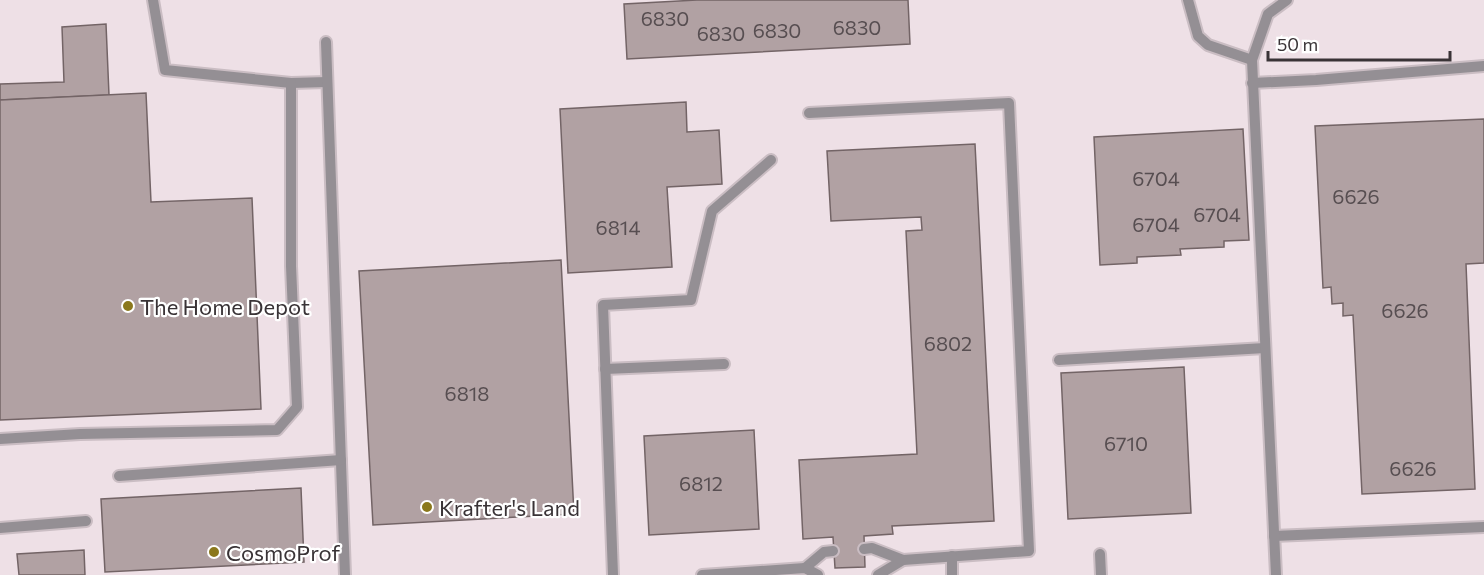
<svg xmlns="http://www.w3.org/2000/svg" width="1484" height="575" font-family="Commissioner,sans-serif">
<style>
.building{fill:#b1a1a3;stroke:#736466;stroke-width:1.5}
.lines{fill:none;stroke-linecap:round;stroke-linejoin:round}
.service-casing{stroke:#cabdc3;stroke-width:14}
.service{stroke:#948f94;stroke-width:10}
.poi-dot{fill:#8b781c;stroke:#fff;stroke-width:2}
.labels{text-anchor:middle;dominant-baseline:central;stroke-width:4.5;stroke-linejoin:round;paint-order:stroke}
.number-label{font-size:20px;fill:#574e51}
.poi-label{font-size:22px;fill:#393336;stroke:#fff;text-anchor:start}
</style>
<rect width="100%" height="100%" fill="#eee0e6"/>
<!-- building -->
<g class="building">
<path d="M697 0H908L910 44 627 59 624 4Z"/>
<path d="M106 24 109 95 0 100V84L64 82 62 27Z"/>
<path d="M146 93 151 202 252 198 261 409 0 420V100Z"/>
<path d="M686 102 687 132 719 130 722 184 667 187 672 267 568 273 560 109Z"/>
<path d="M1484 119V263L1466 264 1475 489 1362 494 1353 315 1343 316V303L1332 304 1331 287 1323 288 1315 126Z"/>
<path d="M1243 129 1249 240 1224 241V247L1180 249 1181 255 1137 257V263L1100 265 1094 137Z"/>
<path d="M975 144 994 521 892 526 893 534 864 536 865 567 835 568 833 537 803 539 799 460 917 454 906 231 922 230 921 217 831 221 827 151Z"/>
<path d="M561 260 574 514 373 525 359 271Z"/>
<path d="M1184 367 1191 513 1068 519 1061 373Z"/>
<path d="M754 430 759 529 649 535 644 436Z"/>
<path d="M301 488 304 562 105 572 101 499Z"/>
<path d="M84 550 85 575H19L17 554Z"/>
</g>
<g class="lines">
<defs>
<g id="service">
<path d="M153 0 165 70 291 83 327 82"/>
<path d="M1188 0 1198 36 1208 45 1252 60"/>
<path d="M326 42 345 575"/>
<path d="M1252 83 1316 80 1484 66"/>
<path d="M809 113 1009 103 1029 551 903 560 878 575"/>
<path d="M1059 360 1265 348"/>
<path d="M605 369 724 364"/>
<path d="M0 439 80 434 277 430 297 407 291 266V83"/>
<path d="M119 476 341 460"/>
<path d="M0 528 86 521"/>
<path d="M1274 536 1484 527"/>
<path d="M864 549 872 548 903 560"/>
<path d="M1100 554 1101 575"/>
<path d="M952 556V575"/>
<path d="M805 568 824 552 833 551"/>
<path d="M613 575 603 305 691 300 712 211 771 160"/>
<path d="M702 575 805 568 818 575"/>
<path d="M1276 575 1252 60 1268 14 1287 0"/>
</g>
</defs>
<!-- service casing -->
<use href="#service" class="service-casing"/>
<!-- service -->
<use href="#service" class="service"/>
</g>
<!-- markers -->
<g class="poi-dot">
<circle cx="128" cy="306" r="6"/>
<circle cx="427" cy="507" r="6"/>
<circle cx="214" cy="552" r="6"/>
</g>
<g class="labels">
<!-- number labels -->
<g class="number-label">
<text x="665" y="18">6830</text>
<text x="857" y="27">6830</text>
<text x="777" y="30">6830</text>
<text x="721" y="33">6830</text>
<text x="1156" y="178">6704</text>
<text x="1356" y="196">6626</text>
<text x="1217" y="214">6704</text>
<text x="1156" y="224">6704</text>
<text x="618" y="227">6814</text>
<text x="1405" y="310">6626</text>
<text x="948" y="343">6802</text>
<text x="467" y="393">6818</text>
<text x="1126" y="443">6710</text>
<text x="1413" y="468">6626</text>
<text x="701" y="483">6812</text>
</g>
<!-- poi labels -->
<g class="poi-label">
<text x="140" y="306">The Home Depot</text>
<text x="439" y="507">Krafter's Land</text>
<text x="226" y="552">CosmoProf</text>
</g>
</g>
<!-- scale -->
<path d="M1268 51v9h182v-9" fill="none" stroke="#393336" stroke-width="3"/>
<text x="1277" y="51" font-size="18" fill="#393336" stroke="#ffffff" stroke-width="4.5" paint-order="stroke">50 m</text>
</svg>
